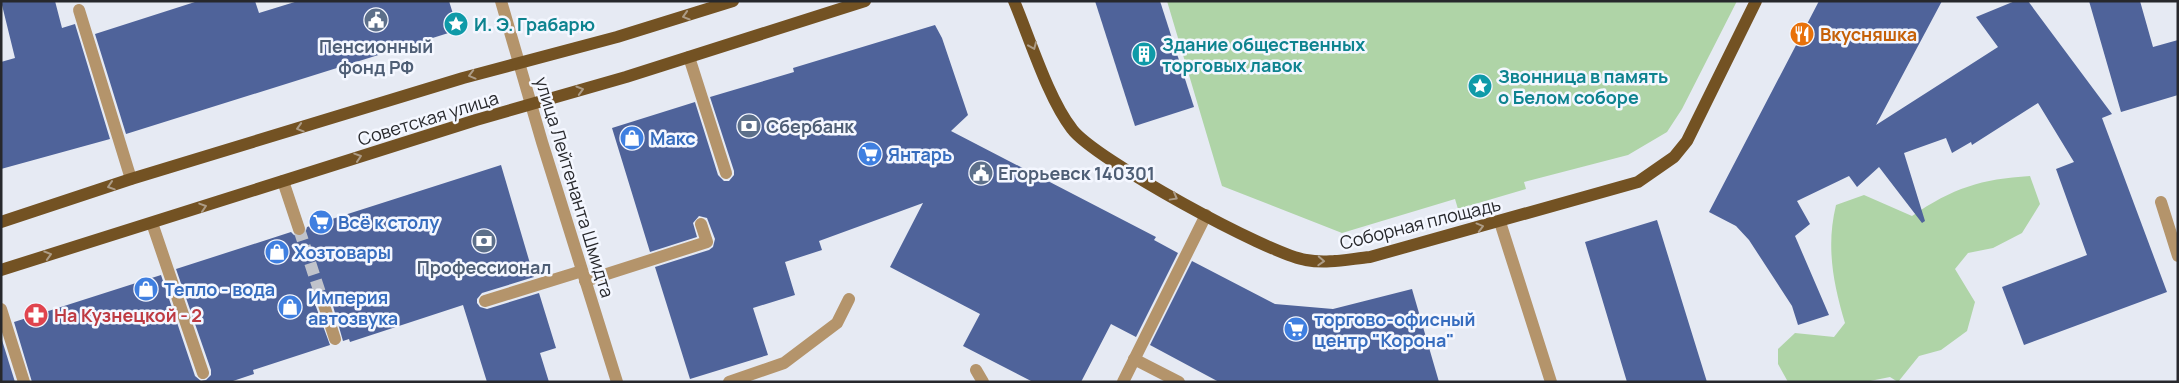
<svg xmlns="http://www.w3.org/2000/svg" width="2179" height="383" font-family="Manrope,sans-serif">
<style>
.green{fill:#afd4a7}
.building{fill:#4f639a}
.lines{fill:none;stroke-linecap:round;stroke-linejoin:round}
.minor-tunnel{stroke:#c0c3cb;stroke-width:12;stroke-dasharray:12 6;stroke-linecap:butt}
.minor{stroke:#b4946b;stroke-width:12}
.major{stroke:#735223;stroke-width:12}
.oneway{stroke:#ad9c86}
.labels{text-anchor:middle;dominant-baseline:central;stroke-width:5;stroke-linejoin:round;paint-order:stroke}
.culture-label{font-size:18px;font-weight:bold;fill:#0d838f;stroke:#f4f7ff;text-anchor:start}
.food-label{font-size:18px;font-weight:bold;fill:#c56008;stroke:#f4f7ff;text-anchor:start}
.service-label{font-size:18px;font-weight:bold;fill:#4e5e75;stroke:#f4f7ff}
.street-label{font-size:18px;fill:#27282c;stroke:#f4f7ff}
.shop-label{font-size:18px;font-weight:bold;fill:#366cbe;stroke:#f4f7ff;text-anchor:start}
.health-label{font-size:18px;font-weight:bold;fill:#be3a42;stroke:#f4f7ff;text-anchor:start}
</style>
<rect width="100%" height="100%" fill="#e6eaf3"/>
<!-- green -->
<g class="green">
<path d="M1167 1H1737L1682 109 1667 132 1628 155 1524 182 1526 189 1458 209 1455 199 1342 233 1222 186Z"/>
<path d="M2030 176 2040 204 2022 233 1993 248 1968 253 1955 269 1975 302 1967 331 1941 350 1919 356 1898 382 1890 377 1865 382H1788L1778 364V349L1795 333 1834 337 1845 323C1833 283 1826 246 1836 205L1864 195 1912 216C1953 188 1981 179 2030 176Z"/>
</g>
<!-- building -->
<g class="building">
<path d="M1 1H55L62 28 75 24 110 139 1 169V62L15 58Z"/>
<path d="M198 1H255L259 13 298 1H449L458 30 126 134 95 34Z"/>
<path d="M1095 1H1160L1194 107 1135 126Z"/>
<path d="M1819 1H1942L1876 125 1998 47 1976 17 2015 1H2028L2112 114 2102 118 2167 292 2024 345 2002 287 2087 255 2056 169 2074 162 2038 103 1972 145 1971 142 1952 153 1946 138 1904 153 1925 221 1922 223 1879 167 1857 187 1849 176 1797 201 1810 224 1795 236 1829 315 1798 325 1792 306 1749 240 1736 226 1709 212Z"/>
<path d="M2089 1H2140L2153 47 2178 40V95L2121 112Z"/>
<path d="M935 25 942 38 968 115 951 131 1156 237 1154 240 1178 253 1136 337 1111 324 1081 382H1033L963 346 980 314 890 267 923 203 819 241 822 250 785 262 795 295 753 308 768 355 690 379 655 267 709 250 713 247 715 239 707 218 699 216 693 223 697 237 650 252 612 128 695 102 718 175 724 181H729L734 175V171L710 97 794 72 793 68Z"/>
<path d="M501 165 534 277 482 293 477 299V303L480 307 487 309 539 293 556 348 540 353 549 382H487L463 305 350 342 349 339 343 341 331 299 324 294 317 296 315 304 330 345 253 370 254 374 230 382H32L14 322 161 275 195 376 201 381 206 380 211 375V370L176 269 291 232 294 235 301 237 305 234 307 227Z"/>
<path d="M1657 220 1685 311 1707 382H1627L1585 242Z"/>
<path d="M1192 261 1275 304 1333 309 1412 289 1439 382H1219L1150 345Z"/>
<path d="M1 337 15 382H1Z"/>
</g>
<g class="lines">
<!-- minor-tunnel -->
<path class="minor-tunnel" d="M299 229 323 302"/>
<!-- minor -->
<g class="minor">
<path d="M501 1 542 142 617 382"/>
<path d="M79 10 131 179"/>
<path d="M689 57 726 173"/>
<path d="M283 181 299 229"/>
<path d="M2161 202 2178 256"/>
<path d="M1500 222 1551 382"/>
<path d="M152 223 203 373"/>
<path d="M585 281 707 242 701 224"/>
<path d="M485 301 582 271"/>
<path d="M323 302 335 339"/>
<path d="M1 309 24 382"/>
<path d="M1134 359 1179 382"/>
<path d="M976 370 983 382"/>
<path d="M729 382 784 363 837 323 849 299"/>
<path d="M1123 382 1206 215"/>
</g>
<!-- major -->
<g class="major">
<path d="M1014 1C1030 39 1048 98 1072 129 1094 159 1268 254 1306 260 1327 264 1349 259 1370 257L1638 182 1674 157 1687 141 1756 1"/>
<path d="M1 222 131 179 463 78 617 37 733 1"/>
<path d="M1 270 476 120 626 77 865 1"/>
</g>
</g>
<!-- one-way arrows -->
<defs><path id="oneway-chevron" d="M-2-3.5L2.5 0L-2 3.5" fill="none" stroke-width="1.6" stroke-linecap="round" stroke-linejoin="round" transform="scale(1.25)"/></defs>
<g class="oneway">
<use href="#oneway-chevron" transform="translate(686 16) rotate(163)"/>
<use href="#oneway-chevron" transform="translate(1033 46) rotate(67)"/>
<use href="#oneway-chevron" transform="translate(472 75) rotate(165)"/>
<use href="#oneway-chevron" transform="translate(580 90) rotate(-16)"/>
<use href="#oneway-chevron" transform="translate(300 128) rotate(163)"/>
<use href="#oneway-chevron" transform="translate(358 157) rotate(-18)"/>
<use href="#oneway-chevron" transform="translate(111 186) rotate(162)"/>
<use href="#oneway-chevron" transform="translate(1174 197) rotate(29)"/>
<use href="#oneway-chevron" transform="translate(203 207) rotate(-18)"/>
<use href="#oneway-chevron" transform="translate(1480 227) rotate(-15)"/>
<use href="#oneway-chevron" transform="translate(48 255) rotate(-17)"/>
<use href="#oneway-chevron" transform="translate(1321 261) rotate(3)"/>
</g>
<!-- icons -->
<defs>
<symbol id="civic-disc" viewBox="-11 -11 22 22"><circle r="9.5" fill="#5c6f8a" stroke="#f4f7ff"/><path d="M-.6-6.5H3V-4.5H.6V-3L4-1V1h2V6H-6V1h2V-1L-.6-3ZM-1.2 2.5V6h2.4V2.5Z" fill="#fff"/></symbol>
<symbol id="sight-disc" viewBox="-11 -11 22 22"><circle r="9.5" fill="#0f9aa8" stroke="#f4f7ff"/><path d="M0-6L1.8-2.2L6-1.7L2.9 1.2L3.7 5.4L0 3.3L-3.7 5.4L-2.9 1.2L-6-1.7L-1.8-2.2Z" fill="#fff"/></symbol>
<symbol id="restaurant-disc" viewBox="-11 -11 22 22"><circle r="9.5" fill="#e8710a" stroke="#f4f7ff"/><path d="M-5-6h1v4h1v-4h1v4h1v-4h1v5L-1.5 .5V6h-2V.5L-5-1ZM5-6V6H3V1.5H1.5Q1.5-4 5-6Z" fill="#fff"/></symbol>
<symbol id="building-disc" viewBox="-11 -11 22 22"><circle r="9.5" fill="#0f9aa8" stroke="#f4f7ff"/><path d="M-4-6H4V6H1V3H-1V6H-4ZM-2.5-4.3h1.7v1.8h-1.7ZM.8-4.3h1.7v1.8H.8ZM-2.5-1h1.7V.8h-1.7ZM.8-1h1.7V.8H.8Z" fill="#fff"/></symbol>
<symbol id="bank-disc" viewBox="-11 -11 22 22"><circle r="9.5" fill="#5c6f8a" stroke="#f4f7ff"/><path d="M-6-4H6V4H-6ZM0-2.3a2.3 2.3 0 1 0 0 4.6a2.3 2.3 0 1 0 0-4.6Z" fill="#fff"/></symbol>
<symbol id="shop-disc" viewBox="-11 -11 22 22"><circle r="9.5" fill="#3f7fe0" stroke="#f4f7ff"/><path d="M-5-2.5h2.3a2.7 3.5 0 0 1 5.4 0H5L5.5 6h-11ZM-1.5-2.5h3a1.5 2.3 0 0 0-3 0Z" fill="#fff"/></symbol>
<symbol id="supermarket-disc" viewBox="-11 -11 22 22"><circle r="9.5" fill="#3f7fe0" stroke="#f4f7ff"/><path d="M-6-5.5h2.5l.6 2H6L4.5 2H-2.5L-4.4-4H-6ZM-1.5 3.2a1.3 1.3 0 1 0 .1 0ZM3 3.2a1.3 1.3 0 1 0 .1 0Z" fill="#fff"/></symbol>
<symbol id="pharmacy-disc" viewBox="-11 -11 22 22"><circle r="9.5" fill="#e0444e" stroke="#f4f7ff"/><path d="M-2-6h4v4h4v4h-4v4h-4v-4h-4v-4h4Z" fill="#fff"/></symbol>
</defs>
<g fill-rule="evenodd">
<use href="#civic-disc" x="362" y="6" width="28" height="28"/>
<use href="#sight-disc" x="442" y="10" width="28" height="28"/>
<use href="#restaurant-disc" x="1788" y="20" width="28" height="28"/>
<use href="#building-disc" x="1130" y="40" width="28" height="28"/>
<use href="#sight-disc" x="1466" y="72" width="28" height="28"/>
<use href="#bank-disc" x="735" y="112" width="28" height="28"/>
<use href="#shop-disc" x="618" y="124" width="28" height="28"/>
<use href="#supermarket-disc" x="856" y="140" width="28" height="28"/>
<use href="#civic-disc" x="967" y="159" width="28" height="28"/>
<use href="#supermarket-disc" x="307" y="208" width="28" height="28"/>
<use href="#bank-disc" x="470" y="227" width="28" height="28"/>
<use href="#shop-disc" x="263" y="238" width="28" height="28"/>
<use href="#shop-disc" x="132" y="275" width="28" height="28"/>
<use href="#shop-disc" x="276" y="293" width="28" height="28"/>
<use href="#pharmacy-disc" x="22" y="301" width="28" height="28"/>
<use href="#supermarket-disc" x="1282" y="315" width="28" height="28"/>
</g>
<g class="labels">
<!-- culture labels -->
<g class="culture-label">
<text x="474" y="24">И. Э. Грабарю</text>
<text x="1162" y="44">Здание общественных<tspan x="1162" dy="21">торговых лавок</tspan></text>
<text x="1498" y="76">Звонница в память<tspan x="1498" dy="21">о Белом соборе</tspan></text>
</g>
<!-- food labels -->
<g class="food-label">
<text x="1820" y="34">Вкусняшка</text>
</g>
<!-- service labels -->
<g class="service-label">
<text x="376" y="46">Пенсионный<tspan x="376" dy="21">фонд РФ</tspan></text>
<text x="766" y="126" text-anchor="start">Сбербанк</text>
<text x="998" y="173" text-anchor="start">Егорьевск 140301</text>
<text x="484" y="267">Профессионал</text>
</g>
<!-- street labels -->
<g class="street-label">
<text transform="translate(428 118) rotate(-17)">Советская улица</text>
<text transform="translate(575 187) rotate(73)">улица Лейтенанта Шмидта</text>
<text transform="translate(1420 223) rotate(-14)">Соборная площадь</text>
</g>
<!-- shop labels -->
<g class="shop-label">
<text x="650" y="138">Макс</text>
<text x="888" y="154">Янтарь</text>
<text x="338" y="222">Всё к столу</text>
<text x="294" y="252">Хозтовары</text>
<text x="164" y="289">Тепло - вода</text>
<text x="308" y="297">Империя<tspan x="308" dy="21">автозвука</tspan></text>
<text x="1314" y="319">торгово-офисный<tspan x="1314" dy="21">центр "Корона"</tspan></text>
</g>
<!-- health labels -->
<g class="health-label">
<text x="54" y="315">На Кузнецкой - 2</text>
</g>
</g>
<!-- border -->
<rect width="2179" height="383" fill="none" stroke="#27282c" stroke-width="5"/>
</svg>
